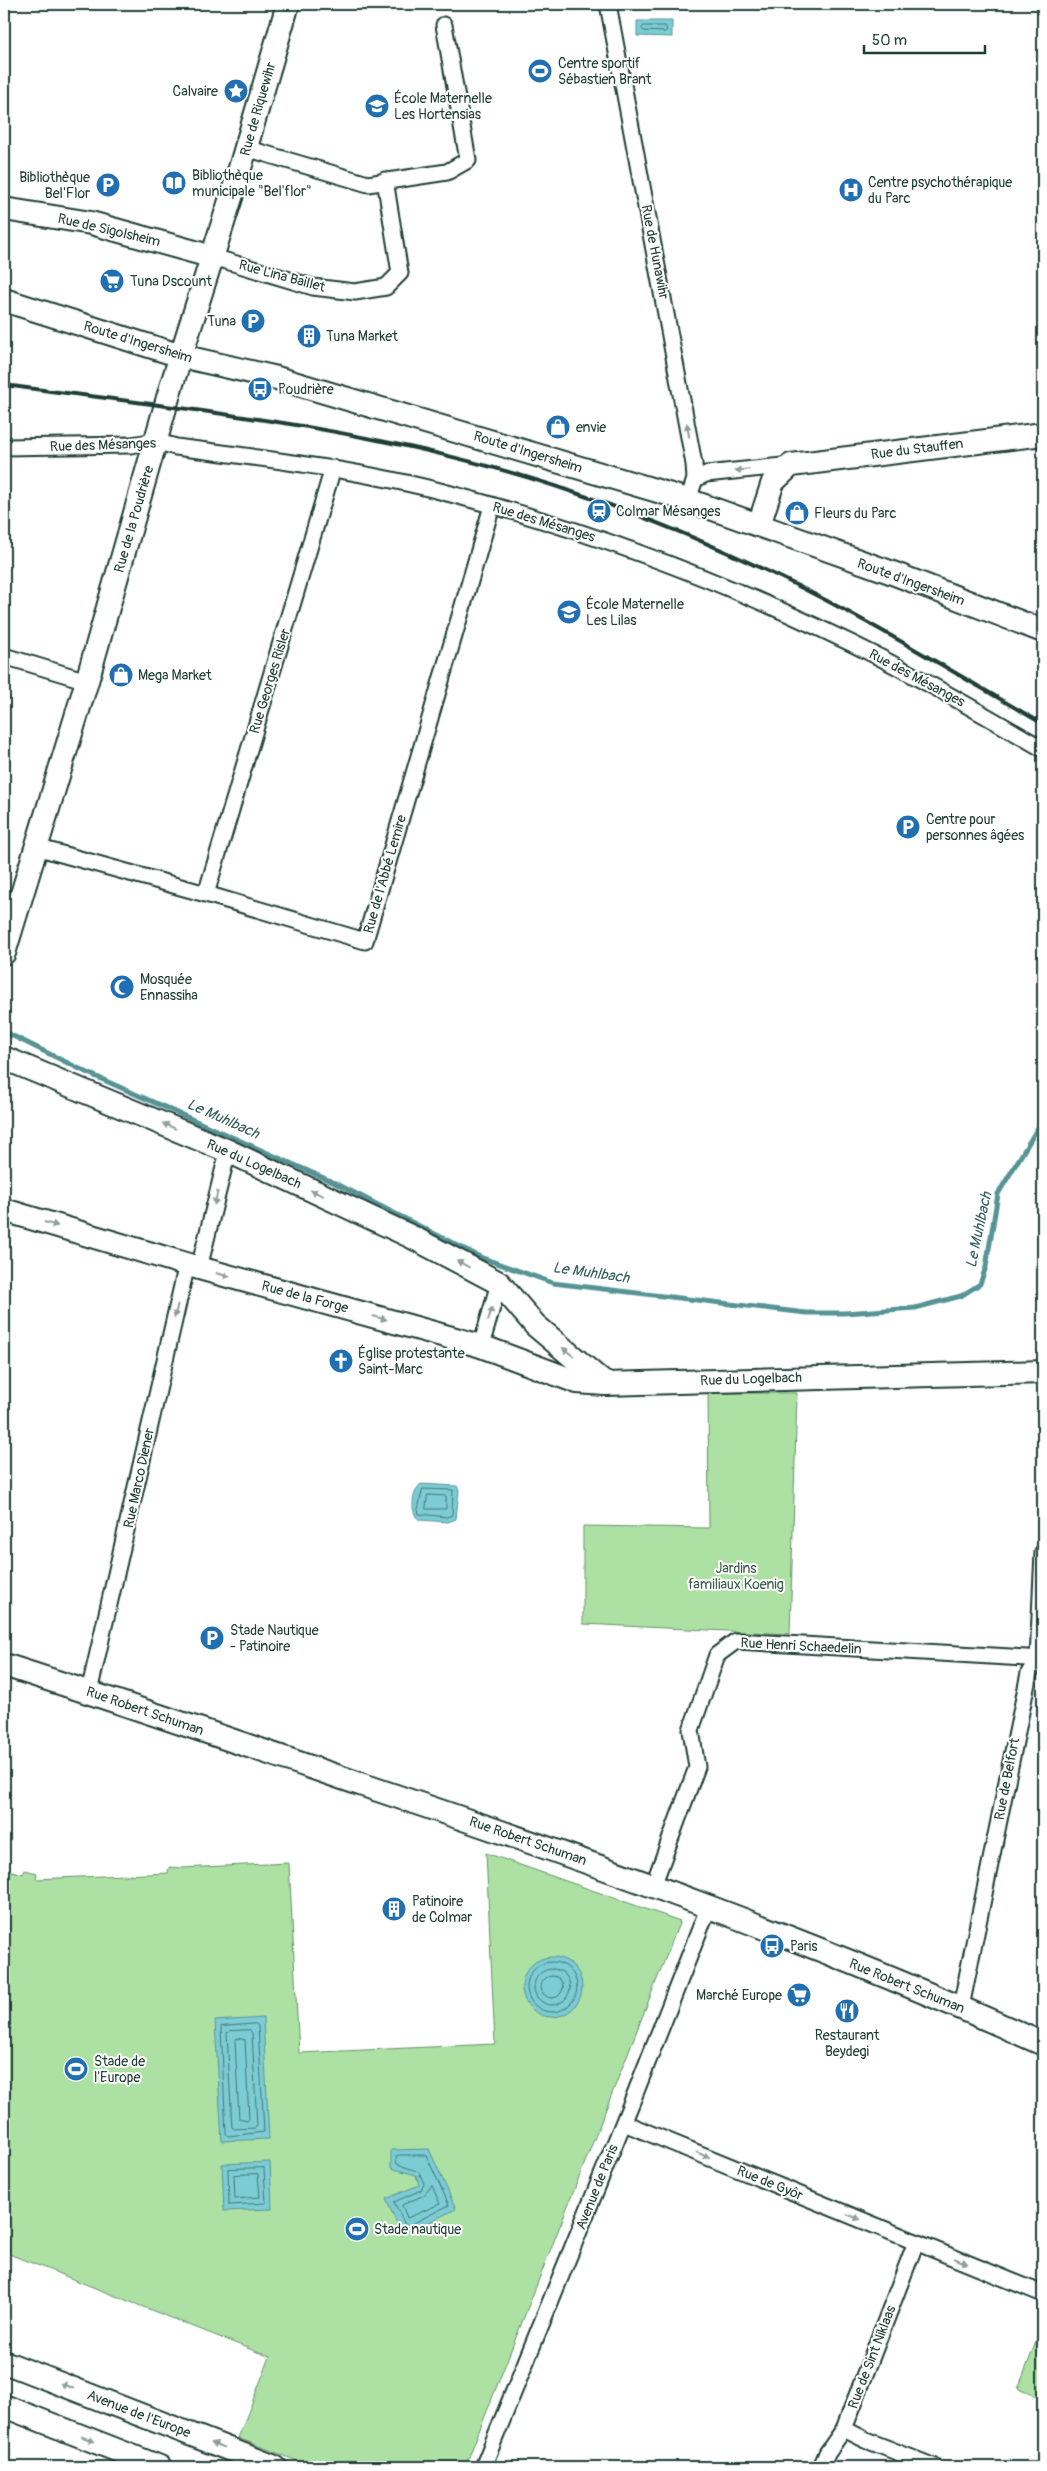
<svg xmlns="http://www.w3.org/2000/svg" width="1047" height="2471" font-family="Pangolin,sans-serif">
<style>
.green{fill:#ade1a3;stroke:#668f6c}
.water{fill:#7cccd5;stroke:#579395}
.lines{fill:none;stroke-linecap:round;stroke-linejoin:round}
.shore{stroke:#447674;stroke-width:1}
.stream{stroke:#579395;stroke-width:5}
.street-casing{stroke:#1f3d34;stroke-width:19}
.secondary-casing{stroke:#1f3d34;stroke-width:26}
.street{stroke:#fff;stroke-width:15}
.secondary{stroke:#fff;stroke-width:22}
.rail{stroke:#1f3d34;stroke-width:4}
.oneway{fill:#8f9e9a}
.labels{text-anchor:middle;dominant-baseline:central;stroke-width:4;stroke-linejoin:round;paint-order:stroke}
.poi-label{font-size:14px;fill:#1f3d34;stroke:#fff;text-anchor:start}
.street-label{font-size:14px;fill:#1f3d34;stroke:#fff}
.park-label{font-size:14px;fill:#3b5e4a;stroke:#fff}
.water-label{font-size:15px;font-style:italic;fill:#36615c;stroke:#fff}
</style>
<rect width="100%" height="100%" fill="#fff"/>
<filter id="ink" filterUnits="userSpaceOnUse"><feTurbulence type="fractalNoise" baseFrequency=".02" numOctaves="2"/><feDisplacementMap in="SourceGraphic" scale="10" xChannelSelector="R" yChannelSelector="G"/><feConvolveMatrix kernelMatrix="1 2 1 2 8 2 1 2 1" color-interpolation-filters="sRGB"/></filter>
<g filter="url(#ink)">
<!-- green -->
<g class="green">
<path d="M708 1393H797L790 1634 583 1624V1526L709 1528Z"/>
<path d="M486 1853 680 1921 465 2467H313L238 2438 270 2357 4 2252V1869L23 1874 25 1870 37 1873 36 1879 168 1873 169 1867 181 1868 289 1863 299 2053 495 2044Z"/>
<path d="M1042 2326H1043V2399L1018 2389Z"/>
</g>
<!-- water -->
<g class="water">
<path d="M637 21H672V37L637 36Z"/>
<path d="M421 1484 457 1486 459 1490 456 1519 448 1522 420 1520C409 1514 412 1491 421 1484Z"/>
<circle cx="552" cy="1987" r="30"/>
<path d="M263 2018 269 2139 222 2141 215 2021Z"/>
<path d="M429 2149 456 2209 402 2235 386 2199 419 2185 416 2175 391 2168V2150Z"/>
<path d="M270 2162 272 2209 224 2211 222 2164Z"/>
</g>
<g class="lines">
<!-- shore -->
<g class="shore">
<path d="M644 26H665L667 30 665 32 644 31 642 29Z"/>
<path d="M423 1489 453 1490 452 1515 447 1517 419 1514 418 1510Z"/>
<path d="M428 1495 446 1496V1509H426Z"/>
<circle cx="552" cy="1987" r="25"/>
<circle cx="552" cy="1987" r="18"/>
<circle cx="552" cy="1987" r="11"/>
<path d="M256 2024 258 2026 264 2132 228 2136 226 2134 221 2027Z"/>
<path d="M250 2030 252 2033 257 2126 255 2128 234 2129 232 2127 227 2033 229 2031Z"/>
<path d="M238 2038 245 2040 249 2119 247 2121 239 2119 235 2041Z"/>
<path d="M399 2155H426L449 2205 406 2227 394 2202 421 2190 424 2184 419 2172 397 2164 396 2157Z"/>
<path d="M264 2168 266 2203 229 2205 228 2169Z"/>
<path d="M258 2174 260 2197 235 2199 234 2175Z"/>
<path d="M432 2186 440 2204 407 2218 402 2205 424 2195Z"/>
</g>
<!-- stream -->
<path class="stream" d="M7 1033 88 1073 335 1183 480 1257 553 1283 806 1313H845L915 1308 961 1296 980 1284 986 1267 998 1194 1043 1119"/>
<defs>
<g id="street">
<path d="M608 4 694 464 695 479 688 500"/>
<path d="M246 148 368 184 447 172 468 160 444 25"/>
<path d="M213 257 313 287 355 292 386 287 400 273 385 180"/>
<path d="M4 447 131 445 155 441 176 447C268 459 361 470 451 494 599 533 744 589 881 658 936 687 990 718 1043 749"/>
<path d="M695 479 706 474 791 465"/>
<path d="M4 656 87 681"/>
<path d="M36 847 206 894 365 941 492 506"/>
<path d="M206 894 333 468"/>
<path d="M199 1268 228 1151"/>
<path d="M481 1346 499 1283"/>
<path d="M89 1692 187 1264"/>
<path d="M653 1886 697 1767 691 1730 717 1655 736 1641 1043 1659"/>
<path d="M961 2007 1029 1673 1038 1659 1043 1552"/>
<path d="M624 2123 1043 2294"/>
<path d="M844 2429 866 2440 935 2467"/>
<path d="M483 2467 633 2099 709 1906"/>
<path d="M821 2467 827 2453 844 2429 916 2242"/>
</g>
<g id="secondary">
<path d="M4 209 91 223 213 257"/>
<path d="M4 300 181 356 277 378 688 500 890 572 1043 631"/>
<path d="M759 525 773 482 791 465 1043 434"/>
<path d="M4 953 87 681 171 387 235 185 288 4"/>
<path d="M4 1058 228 1151 412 1237 499 1283 535 1325 605 1384"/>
<path d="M4 1210 199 1268 481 1346 577 1382 605 1384 1043 1372"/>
<path d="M4 1665C124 1703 243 1744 363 1785 593 1862 822 1944 1043 2044"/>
<path d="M4 2362 275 2467"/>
<path d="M4 2406 160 2467"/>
</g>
</defs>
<!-- street casing -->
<use href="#street" class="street-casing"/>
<!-- secondary casing -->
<use href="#secondary" class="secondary-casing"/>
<!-- street -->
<use href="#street" class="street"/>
<!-- secondary -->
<use href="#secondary" class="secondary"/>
<!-- rail -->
<path class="rail" d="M4 385C189 409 376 428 555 486 641 514 725 549 806 590 887 631 965 679 1043 724"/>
</g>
<!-- one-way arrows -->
<defs><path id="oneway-solid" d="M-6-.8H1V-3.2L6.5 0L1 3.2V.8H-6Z" transform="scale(1.25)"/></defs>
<g class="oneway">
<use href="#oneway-solid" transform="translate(688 430) rotate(-100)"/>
<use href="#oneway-solid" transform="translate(742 470) rotate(174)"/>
<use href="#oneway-solid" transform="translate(169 1126) rotate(-157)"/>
<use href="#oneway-solid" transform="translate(317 1193) rotate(-155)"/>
<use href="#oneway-solid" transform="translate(216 1198) rotate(104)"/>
<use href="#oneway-solid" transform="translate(51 1224) rotate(16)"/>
<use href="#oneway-solid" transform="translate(463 1264) rotate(-152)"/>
<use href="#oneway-solid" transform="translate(223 1275) rotate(15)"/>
<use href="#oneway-solid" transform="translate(176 1311) rotate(103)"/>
<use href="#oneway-solid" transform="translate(490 1314) rotate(-75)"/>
<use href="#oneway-solid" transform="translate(380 1318) rotate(15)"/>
<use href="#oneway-solid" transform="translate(568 1352) rotate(-142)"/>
<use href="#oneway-solid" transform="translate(703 2155) rotate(22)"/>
<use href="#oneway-solid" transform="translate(854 2217) rotate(22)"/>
<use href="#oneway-solid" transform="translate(961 2261) rotate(22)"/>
<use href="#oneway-solid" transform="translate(67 2386) rotate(-159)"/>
<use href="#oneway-solid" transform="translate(88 2439) rotate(21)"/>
<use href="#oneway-solid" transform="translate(218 2445) rotate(-159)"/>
</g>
</g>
<!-- icons -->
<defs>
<symbol id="stadium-disc" viewBox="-11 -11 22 22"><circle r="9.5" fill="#1f6fb2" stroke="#fff"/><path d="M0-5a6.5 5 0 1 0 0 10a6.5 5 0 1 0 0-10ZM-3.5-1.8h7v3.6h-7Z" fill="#fff"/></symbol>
<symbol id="sight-disc" viewBox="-11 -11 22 22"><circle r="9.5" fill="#1f6fb2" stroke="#fff"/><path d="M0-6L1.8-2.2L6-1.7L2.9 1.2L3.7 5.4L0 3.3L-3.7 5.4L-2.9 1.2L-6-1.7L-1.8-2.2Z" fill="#fff"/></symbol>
<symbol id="school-disc" viewBox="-11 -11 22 22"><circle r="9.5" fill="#1f6fb2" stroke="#fff"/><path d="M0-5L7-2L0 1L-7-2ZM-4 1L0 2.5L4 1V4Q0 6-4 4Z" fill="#fff"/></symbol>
<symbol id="library-disc" viewBox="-11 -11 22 22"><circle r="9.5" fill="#1f6fb2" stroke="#fff"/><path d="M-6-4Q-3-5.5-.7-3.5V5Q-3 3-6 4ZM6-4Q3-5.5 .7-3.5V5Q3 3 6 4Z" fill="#fff"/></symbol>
<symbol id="parking-disc" viewBox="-11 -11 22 22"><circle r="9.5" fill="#1f6fb2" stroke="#fff"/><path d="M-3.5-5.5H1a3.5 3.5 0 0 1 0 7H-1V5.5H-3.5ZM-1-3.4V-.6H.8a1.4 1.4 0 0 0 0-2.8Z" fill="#fff"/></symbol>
<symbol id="hospital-disc" viewBox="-11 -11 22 22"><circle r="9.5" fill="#1f6fb2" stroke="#fff"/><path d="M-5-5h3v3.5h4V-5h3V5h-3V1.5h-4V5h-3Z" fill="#fff"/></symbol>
<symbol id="supermarket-disc" viewBox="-11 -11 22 22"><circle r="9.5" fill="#1f6fb2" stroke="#fff"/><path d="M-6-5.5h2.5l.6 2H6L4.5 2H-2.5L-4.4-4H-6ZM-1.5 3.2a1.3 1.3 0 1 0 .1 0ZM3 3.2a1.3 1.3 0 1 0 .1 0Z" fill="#fff"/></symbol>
<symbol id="building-disc" viewBox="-11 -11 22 22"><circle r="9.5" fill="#1f6fb2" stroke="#fff"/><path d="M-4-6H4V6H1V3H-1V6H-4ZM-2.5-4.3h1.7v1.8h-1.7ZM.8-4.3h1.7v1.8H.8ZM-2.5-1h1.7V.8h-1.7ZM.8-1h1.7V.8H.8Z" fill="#fff"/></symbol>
<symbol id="bus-disc" viewBox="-11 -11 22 22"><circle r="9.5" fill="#1f6fb2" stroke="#fff"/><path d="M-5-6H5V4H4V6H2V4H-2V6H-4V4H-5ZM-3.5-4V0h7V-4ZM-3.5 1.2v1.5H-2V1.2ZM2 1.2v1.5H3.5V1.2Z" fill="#fff"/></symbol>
<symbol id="shop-disc" viewBox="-11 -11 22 22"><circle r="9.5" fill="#1f6fb2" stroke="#fff"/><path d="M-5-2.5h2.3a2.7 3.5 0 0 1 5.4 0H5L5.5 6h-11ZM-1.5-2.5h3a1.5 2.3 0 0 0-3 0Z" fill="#fff"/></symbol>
<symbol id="station-disc" viewBox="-11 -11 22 22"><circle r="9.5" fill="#1f6fb2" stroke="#fff"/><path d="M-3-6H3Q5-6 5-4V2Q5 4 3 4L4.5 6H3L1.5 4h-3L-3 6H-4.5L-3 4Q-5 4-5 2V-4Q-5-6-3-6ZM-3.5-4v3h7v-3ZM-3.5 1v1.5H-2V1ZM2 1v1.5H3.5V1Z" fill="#fff"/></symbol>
<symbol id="mosque-disc" viewBox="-11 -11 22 22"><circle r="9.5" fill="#1f6fb2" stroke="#fff"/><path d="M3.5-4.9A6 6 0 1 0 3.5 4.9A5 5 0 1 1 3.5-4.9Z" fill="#fff"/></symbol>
<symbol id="church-disc" viewBox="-11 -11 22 22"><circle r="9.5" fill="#1f6fb2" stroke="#fff"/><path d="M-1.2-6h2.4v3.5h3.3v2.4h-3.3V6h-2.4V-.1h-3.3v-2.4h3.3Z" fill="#fff"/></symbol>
<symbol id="restaurant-disc" viewBox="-11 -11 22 22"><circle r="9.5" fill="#1f6fb2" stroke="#fff"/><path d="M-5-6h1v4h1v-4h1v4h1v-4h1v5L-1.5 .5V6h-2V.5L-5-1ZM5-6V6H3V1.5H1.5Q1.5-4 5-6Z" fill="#fff"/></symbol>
</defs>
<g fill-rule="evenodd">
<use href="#stadium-disc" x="526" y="57" width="28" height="28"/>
<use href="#sight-disc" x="222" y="77" width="28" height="28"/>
<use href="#school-disc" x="363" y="92" width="28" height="28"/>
<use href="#library-disc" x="160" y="169" width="28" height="28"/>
<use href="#parking-disc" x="94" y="171" width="28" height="28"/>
<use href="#hospital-disc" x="837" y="176" width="28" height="28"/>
<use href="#supermarket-disc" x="98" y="267" width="28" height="28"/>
<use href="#parking-disc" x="239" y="307" width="28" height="28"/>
<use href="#building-disc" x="295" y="322" width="28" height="28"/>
<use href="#bus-disc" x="246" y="375" width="28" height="28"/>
<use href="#shop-disc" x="544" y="413" width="28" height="28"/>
<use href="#station-disc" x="585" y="497" width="28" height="28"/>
<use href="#shop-disc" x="783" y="499" width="28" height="28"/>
<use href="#school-disc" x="555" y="598" width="28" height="28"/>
<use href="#shop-disc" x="107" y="661" width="28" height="28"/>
<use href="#parking-disc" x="894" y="813" width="28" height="28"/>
<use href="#mosque-disc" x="108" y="973" width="28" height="28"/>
<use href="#church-disc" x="327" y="1347" width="28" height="28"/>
<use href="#parking-disc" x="198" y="1624" width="28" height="28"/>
<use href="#building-disc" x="380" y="1895" width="28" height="28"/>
<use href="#bus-disc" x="758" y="1932" width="28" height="28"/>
<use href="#supermarket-disc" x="785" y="1981" width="28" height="28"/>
<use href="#restaurant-disc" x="833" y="1997" width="28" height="28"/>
<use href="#stadium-disc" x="62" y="2055" width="28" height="28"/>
<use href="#stadium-disc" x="343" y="2215" width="28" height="28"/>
</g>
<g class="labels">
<!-- poi labels -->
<g class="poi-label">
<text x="558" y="63">Centre sportif<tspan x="558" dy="16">Sébastien Brant</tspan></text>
<text x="218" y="91" text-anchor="end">Calvaire</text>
<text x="394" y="98">École Maternelle<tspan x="394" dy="16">Les Hortensias</tspan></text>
<text x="192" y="175">Bibliothèque<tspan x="192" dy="16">municipale "Bel'flor"</tspan></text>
<text x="90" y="177" text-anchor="end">Bibliothèque<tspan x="90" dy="16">Bel'Flor</tspan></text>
<text x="868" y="182">Centre psychothérapique<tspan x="868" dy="16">du Parc</tspan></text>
<text x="130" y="281">Tuna Dscount</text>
<text x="236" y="321" text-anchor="end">Tuna</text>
<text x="326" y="336">Tuna Market</text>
<text x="278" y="389">Poudrière</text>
<text x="576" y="427">envie</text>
<text x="616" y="511">Colmar Mésanges</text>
<text x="814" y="513">Fleurs du Parc</text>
<text x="586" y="604">École Maternelle<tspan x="586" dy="16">Les Lilas</tspan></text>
<text x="138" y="675">Mega Market</text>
<text x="926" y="819">Centre pour<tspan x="926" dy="16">personnes âgées</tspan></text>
<text x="140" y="979">Mosquée<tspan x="140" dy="16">Ennassiha</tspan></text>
<text x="358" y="1353">Église protestante<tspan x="358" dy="16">Saint-Marc</tspan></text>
<text x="230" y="1630">Stade Nautique<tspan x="230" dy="16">- Patinoire</tspan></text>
<text x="412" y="1901">Patinoire<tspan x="412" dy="16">de Colmar</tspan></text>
<text x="790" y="1946">Paris</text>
<text x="782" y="1995" text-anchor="end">Marché Europe</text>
<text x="847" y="2035" text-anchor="middle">Restaurant<tspan x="847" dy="16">Beydegi</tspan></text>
<text x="94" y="2061">Stade de<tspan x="94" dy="16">l'Europe</tspan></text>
<text x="374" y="2229">Stade nautique</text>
</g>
<!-- street labels -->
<g class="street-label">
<text transform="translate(258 109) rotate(-74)">Rue de Riquewihr</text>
<text transform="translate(109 230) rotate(13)">Rue de Sigolsheim</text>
<text transform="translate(655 252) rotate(79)">Rue de Hunawihr</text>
<text transform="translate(282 276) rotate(15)">Rue Lina Baillet</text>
<text transform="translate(138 342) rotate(17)">Route d'Ingersheim</text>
<text transform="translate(103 445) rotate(-2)">Rue des Mésanges</text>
<text transform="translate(917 449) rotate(-7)">Rue du Stauffen</text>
<text transform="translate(528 452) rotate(17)">Route d'Ingersheim</text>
<text transform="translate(134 519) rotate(-74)">Rue de la Poudrière</text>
<text transform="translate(544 522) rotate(17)">Rue des Mésanges</text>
<text transform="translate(911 582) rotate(20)">Route d'Ingersheim</text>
<text transform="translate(917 678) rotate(28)">Rue des Mésanges</text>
<text transform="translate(270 681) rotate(-73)">Rue Georges Risler</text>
<text transform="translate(385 874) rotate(-74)">Rue de l'Abbé Lemire</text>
<text transform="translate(254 1164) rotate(24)">Rue du Logelbach</text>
<text transform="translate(305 1297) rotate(15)">Rue de la Forge</text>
<text transform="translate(751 1379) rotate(-2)">Rue du Logelbach</text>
<text transform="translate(139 1478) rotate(-78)">Rue Marco Diener</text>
<text transform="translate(801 1646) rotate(3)">Rue Henri Schaedelin</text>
<text transform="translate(145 1711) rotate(19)">Rue Robert Schuman</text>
<text transform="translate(1007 1779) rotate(-79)">Rue de Belfort</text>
<text transform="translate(528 1841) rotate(19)">Rue Robert Schuman</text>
<text transform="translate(907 1986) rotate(22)">Rue Robert Schuman</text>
<text transform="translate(770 2183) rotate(22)">Rue de Gyôr</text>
<text transform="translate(597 2187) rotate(-68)">Avenue de Paris</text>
<text transform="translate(872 2357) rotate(-69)">Rue de Sint Niklaas</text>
<text transform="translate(139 2414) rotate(21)">Avenue de l'Europe</text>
</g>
<!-- park labels -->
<g class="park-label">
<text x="736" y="1568">Jardins<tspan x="736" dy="16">familiaux Koenig</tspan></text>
</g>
<!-- water labels -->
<g class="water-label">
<text transform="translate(223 1119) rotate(24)">Le Muhlbach</text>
<text transform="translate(979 1230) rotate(-78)">Le Muhlbach</text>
<text transform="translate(591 1273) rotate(8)">Le Muhlbach</text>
</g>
</g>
<!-- margin -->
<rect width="1047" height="2471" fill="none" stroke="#fff" stroke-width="20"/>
<rect x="10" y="10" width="1027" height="2451" fill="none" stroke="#1f3d34" stroke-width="2" filter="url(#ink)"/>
<!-- scale -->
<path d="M864 45v8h121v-8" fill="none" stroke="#1f3d34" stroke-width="2.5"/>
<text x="872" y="45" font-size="15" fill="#1f3d34" stroke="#ffffff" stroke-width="4" paint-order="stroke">50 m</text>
</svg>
